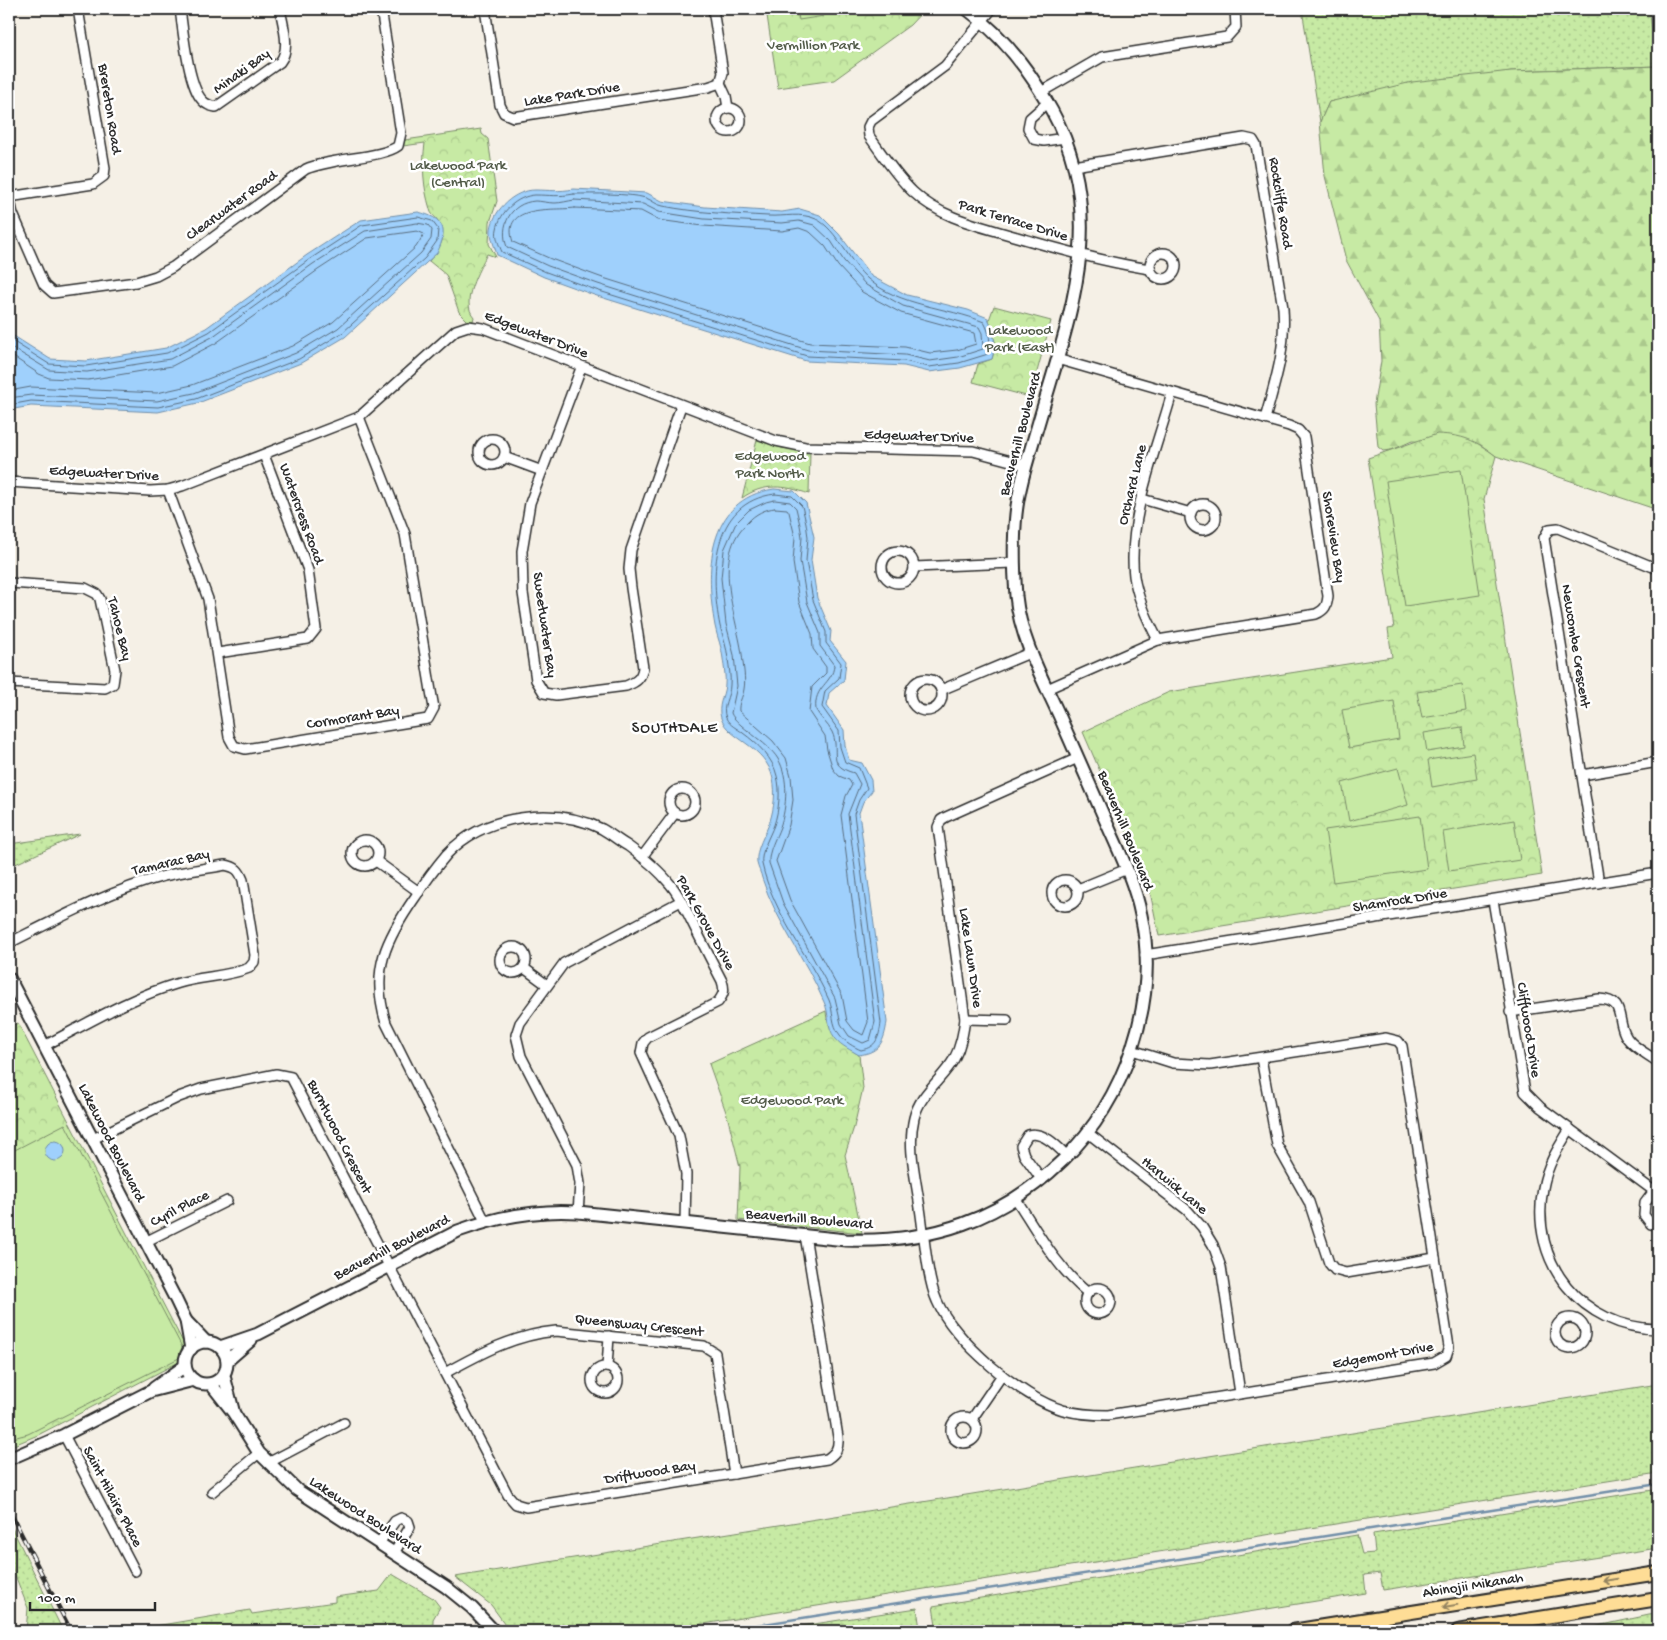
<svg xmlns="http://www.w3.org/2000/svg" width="1667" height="1640" font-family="'Gochi Hand',sans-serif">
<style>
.grass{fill:url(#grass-dots);stroke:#798a68}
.forest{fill:url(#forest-firs);stroke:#798a68}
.park{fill:url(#park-crowns);stroke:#798a68}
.pitch{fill:#c7eaa4;stroke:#798a68}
.water{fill:#9fd0fc;stroke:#718ea8}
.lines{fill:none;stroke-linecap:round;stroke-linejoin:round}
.shore{stroke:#596d7f;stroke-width:1}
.stream{stroke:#718ea8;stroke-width:2.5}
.street-casing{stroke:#2b2b2b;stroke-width:12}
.secondary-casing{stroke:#2b2b2b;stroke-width:15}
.primary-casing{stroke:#2b2b2b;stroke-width:16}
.street{stroke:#fff;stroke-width:9}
.secondary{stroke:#fff;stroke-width:11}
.primary{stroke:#fedd96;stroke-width:12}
.rail-casing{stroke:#2b2b2b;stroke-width:4.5}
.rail{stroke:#fff;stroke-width:2.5;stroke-dasharray:8;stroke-linecap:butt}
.oneway{stroke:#948460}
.labels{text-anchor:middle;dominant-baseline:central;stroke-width:5;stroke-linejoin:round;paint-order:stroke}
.park-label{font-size:15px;fill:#525b49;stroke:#fff}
.street-label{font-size:15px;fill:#2b2b2b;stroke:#fff}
.neighbourhood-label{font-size:16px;letter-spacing:1px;fill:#2b2b2b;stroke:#fff}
</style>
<defs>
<pattern id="grass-dots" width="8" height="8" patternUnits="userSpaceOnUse" patternTransform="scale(1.25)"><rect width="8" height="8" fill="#c7eaa4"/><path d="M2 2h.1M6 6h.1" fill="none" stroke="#abc98d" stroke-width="1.8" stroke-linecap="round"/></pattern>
<pattern id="forest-firs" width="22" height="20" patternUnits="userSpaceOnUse" patternTransform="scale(1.25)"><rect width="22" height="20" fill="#c7eaa4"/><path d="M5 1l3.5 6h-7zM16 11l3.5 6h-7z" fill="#abc98d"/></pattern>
<pattern id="park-crowns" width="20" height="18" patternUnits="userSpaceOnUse" patternTransform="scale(1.25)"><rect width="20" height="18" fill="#c7eaa4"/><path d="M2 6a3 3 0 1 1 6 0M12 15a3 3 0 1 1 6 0" fill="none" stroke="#abc98d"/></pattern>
</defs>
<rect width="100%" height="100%" fill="#f5f0e6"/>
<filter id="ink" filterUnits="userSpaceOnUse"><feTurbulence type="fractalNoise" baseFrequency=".02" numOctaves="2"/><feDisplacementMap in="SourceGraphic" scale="10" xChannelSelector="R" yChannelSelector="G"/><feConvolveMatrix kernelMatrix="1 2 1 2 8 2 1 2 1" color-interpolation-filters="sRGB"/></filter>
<g filter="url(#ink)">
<!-- grass -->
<g class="grass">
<path d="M1302 9H1649L1654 40 1658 39V66L1511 71 1329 102 1320 122Z"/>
<path d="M80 834 9 867V844Z"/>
<path d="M1658 1384V1473L659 1631H510L491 1605 455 1577Z"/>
<path d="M1653 1490 1658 1513V1548L1383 1590 1380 1573 1364 1575 1366 1593 1131 1631H769L917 1608 920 1629 936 1626 933 1606 1357 1535 1362 1554 1375 1553 1373 1534Z"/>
<path d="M9 1522 63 1631H26L28 1608 9 1560Z"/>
<path d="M392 1574 433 1598 440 1607 433 1619V1631H126L250 1610 252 1614 335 1602V1597L379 1591Z"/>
<path d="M1658 1614V1631H1575L1649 1615Z"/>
</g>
<!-- forest -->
<path class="forest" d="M1658 66V510L1496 456 1481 445 1412 441 1392 450 1383 451 1378 447 1374 404 1381 361 1379 321 1346 260 1325 176 1320 122 1329 102 1412 82 1511 71Z"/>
<!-- park -->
<g class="park">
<path d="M766 9H925L910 25 834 80 778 88Z"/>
<path d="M481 129 482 134 488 139 497 201 490 222 489 244 496 257 487 254C479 270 460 302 474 317L473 321H468L459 312 446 275 429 261C440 249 448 236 438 221 435 216 431 215 430 209 423 186 422 166 425 143L403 146 405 140Z"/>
<path d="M994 306 1051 321 1030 397 973 382 978 364 992 359 996 345 989 320Z"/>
<path d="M1437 434C1463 435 1475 440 1496 456L1484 499 1542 875 1159 936 1148 882 1083 732 1169 692 1392 657 1388 629 1394 628 1368 458Z"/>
<path d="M757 440 782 448 810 452 809 494C785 485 763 483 742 498Z"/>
<path d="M826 1011C827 1032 843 1045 859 1055L863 1088 854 1127 845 1155 862 1233 738 1220 740 1167 727 1115 709 1064Z"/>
<path d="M18 1023 186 1348 181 1361 38 1435 9 1447V1027Z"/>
</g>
<!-- pitch -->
<g class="pitch">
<path d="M797 9H823L824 16 799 20Z"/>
<path d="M1461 470 1480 595 1405 606 1386 481Z"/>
<path d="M1462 685 1466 711 1422 718 1417 692Z"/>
<path d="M1394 701 1399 739 1349 748 1342 710Z"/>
<path d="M1462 727 1464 746 1427 752 1424 733Z"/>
<path d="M1473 753 1477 779 1432 787 1428 760Z"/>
<path d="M1398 768 1408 805 1349 821 1342 783Z"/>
<path d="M1420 816 1427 869 1333 882 1325 830Z"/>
<path d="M1514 820 1520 860 1449 871 1443 832Z"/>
<path d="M65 1124 182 1347 179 1358 28 1434 9 1439V1153Z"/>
</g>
<!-- water -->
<g class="water">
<path d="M574 189 647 193 662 201 705 207 782 212 800 209 820 215 839 234 871 276 907 295 968 310 988 318C995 333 996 344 992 359L960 368 929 372 904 366 806 361 594 295 544 277 497 255C495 247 490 237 491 229 494 209 515 190 535 190 550 190 558 192 574 189Z"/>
<path d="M418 212C444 218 449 229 437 253L345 337 301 363 198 403 158 412 31 406 9 410V333L50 359 86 361 166 348 206 328 307 255 361 220Z"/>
<path d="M774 489 794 491 806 503 814 537 811 560 817 598 831 631 830 641 846 661 844 680 829 693 827 706 844 730 845 746 849 760 862 763 871 780 872 791 863 802 859 813 887 1022C884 1042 880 1052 859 1055 851 1050 841 1046 835 1038 826 1026 830 1014 824 1002 806 959 776 922 762 878 761 873 758 868 757 863 755 849 766 834 770 821 774 808 776 793 773 779 766 745 728 740 721 718 717 706 724 696 725 685 726 677 724 667 723 659 722 647 717 637 715 626 705 572 706 499 774 489Z"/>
<circle cx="55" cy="1151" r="10"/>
</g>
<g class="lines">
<!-- shore -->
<g class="shore">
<path d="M574 194C593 194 628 193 646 198 652 200 656 205 663 206 697 213 733 214 768 216 784 217 801 212 816 219 837 229 850 264 868 279 899 306 947 307 984 322 990 333 991 342 988 354L959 363 929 367 904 361 807 356 596 290 546 272 502 252C499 245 495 236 497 229 500 212 517 196 535 195 550 195 558 197 574 194Z"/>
<path d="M574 200 643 204 659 212 704 219 782 223 799 221 814 225 831 241 844 261 866 285 903 306 979 327 982 333 983 349 958 357 930 361 905 355 808 350 598 284 548 266 507 247C499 226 510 203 535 201 541 201 548 203 555 203 561 203 568 201 574 200Z"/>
<path d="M575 208 641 211 658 220 703 226 782 231 799 228 810 232 825 246 838 266 862 292 901 313 974 333 976 344 957 350 930 353 905 347 810 343 600 277 551 259 513 242C500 203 554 211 575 208Z"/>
<path d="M9 339 49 364 86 366 167 353 209 332 310 259 362 225 418 217 432 221 438 229 437 241 425 258 342 333 299 359 196 399 158 407 31 401 9 405"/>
<path d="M9 346 49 370 87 372 170 359 212 337 313 264 365 231 417 223 428 225 432 230 431 239 421 253 338 328 296 353 194 393 157 401 31 395 9 398"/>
<path d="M9 354 39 374 49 378 88 380 172 366 216 343 318 270 367 238 417 231 424 234 416 247 333 322 293 346 192 385 157 393 31 387 9 391"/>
<path d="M775 494 792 496 802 506 806 523 808 537 806 561 813 600 826 632V643L841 663 839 678 825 691 822 707 839 731 840 747 845 762 859 768 867 788 859 800 854 814 881 1023C879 1037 877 1047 861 1050 854 1047 845 1042 840 1035 831 1024 834 1012 829 1000 808 954 773 913 762 864 760 852 770 836 774 825 779 810 781 791 777 776 773 758 758 744 743 733 737 728 730 726 726 718 721 706 730 697 730 685 731 677 729 667 728 659 727 648 723 637 720 626 710 576 710 502 775 494Z"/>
<path d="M775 500 790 502 796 508 800 525 802 537 800 561 807 602 820 633V646L834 665C833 684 813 686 816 710 820 718 828 724 832 732 841 751 825 765 854 773L860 784 848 814 875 1022 870 1040 863 1043 849 1036 841 1024 835 998 783 903 769 863C768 851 776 838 780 827 787 807 789 777 778 759 768 742 736 726 731 713L737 686 734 655 726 624 721 578 724 550 736 523 749 510 766 502Z"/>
<path d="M775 508 787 509 789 512 795 537 793 562 799 602 812 634 813 649 826 667V673L812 687 809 712 825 736 827 750 833 769 839 776 849 780 852 785 846 796 841 815 868 1022 863 1035 854 1030 847 1021 842 995 790 900 776 861 789 825 793 800 791 776 786 758 773 741 739 711C738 703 743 697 744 689 746 679 743 665 742 654 736 613 711 556 748 522 755 514 765 509 775 508Z"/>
</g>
<!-- stream -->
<path class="stream" d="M719 1631 1658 1484"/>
<defs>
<g id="street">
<path d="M180 9C183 30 188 85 202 100 206 105 211 106 216 107L280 62C291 48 283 26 280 9"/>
<path d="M485 9 500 105 504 113 513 117 708 87 720 83 723 73 713 9"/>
<path d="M992 9 945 66 871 121 868 127 869 136C883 155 896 176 913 192 942 219 981 226 1017 237 1061 250 1104 262 1150 269"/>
<path d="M720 83 726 96 728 108"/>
<path d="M1043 91 1102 57 1227 37 1236 27 1235 9"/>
<path d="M1048 102 1030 118 1028 128 1034 139 1044 141 1065 138"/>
<circle cx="729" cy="120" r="12"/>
<path d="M1074 166 1244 138 1253 140 1256 145 1283 308C1286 351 1276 378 1265 419"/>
<path d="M9 196 13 214 44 285 53 293 136 282 156 276 173 267 306 169C331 158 382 158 398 146L401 133 381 9"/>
<path d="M9 197 93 184 104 176 105 168 78 9"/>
<circle cx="1163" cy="266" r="13"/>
<path d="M581 368 530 503 522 551 523 593 536 680 544 693 556 695 626 686C636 682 641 679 643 668L631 588 629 569 631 550 681 406"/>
<circle cx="492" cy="452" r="13"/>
<path d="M504 457 542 471"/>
<path d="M9 482 150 491 168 490 182 486 359 417 456 330 468 326 483 328 776 441 805 447 973 451 1026 465"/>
<path d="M168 490 208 599 229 737 234 746 245 749 428 719 434 708 432 697 405 534 359 417"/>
<path d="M1142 499 1191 513"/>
<circle cx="1203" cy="517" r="13"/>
<circle cx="898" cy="567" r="16"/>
<path d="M914 567 1013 563"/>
<path d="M9 583 85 588 97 594 100 599 115 670 113 684 105 688 9 683"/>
<path d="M1158 640C1148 621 1137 597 1134 576 1127 519 1157 448 1172 393"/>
<path d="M218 653 308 639 316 629 308 570 264 455"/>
<circle cx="926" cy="695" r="16"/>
<path d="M1047 689 1158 640 1316 614C1325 610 1327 606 1328 596L1304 437 1298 430 1289 426 1057 359"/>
<path d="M941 690 1032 652"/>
<path d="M1078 758 946 817 941 820 938 827 965 1019C963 1033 961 1046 954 1059 942 1080 920 1093 914 1118 907 1147 916 1178 920 1208 924 1233 927 1279 937 1301 954 1341 1022 1398 1063 1410 1078 1414 1093 1415 1108 1415L1434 1363 1446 1356 1449 1347 1402 1046 1398 1041 1386 1038 1210 1065 1173 1063 1132 1050"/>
<path d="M1582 775 1658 762"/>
<circle cx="682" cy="802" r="13"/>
<circle cx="365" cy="853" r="13"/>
<path d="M642 857 675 813"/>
<path d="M376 861 419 892"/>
<circle cx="1065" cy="893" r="13"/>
<path d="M1599 883 1544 538 1549 529 1558 528 1658 569"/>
<path d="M1078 889 1127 869"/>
<path d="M1493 900 1525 1092 1540 1107 1658 1194"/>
<path d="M9 943C59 918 109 891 164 876 184 871 205 869 225 865 236 867 239 870 243 880L255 955 254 962 249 968C227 977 202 976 179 983 131 997 88 1023 44 1046"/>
<circle cx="513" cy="960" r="13"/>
<path d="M1145 955 1658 873"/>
<path d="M524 968 547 985"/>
<path d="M1510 1012 1599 999C1627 1000 1615 1021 1627 1038 1634 1048 1649 1055 1658 1062"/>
<path d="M965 1019 1007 1020"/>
<path d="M1261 1058 1277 1145 1309 1202 1329 1263 1335 1270 1346 1273 1435 1258"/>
<path d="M1570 1129C1558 1148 1547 1165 1543 1188 1529 1263 1582 1328 1658 1329"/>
<path d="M1088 1133 1187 1210 1202 1227 1213 1245 1221 1267 1240 1393"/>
<path d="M93 1139 179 1097 201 1089 276 1074 291 1077 508 1495 516 1504 526 1507 827 1459C836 1453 839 1448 838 1437L805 1235"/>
<path d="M1042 1180 1024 1155 1021 1146 1028 1135C1043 1131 1057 1146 1067 1156"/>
<path d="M1654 1191 1645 1203 1644 1215 1651 1224 1658 1225"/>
<path d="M1016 1199C1038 1233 1056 1267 1088 1293"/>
<path d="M578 1212 580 1184 577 1165 521 1056 516 1035 520 1023 564 963 681 901"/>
<path d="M485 1221 386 1023C370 970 386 939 416 896 425 882 436 867 447 854 485 814 554 806 602 829 611 834 619 841 628 846 643 857 658 869 670 884 679 894 685 908 691 920 701 940 711 960 722 981 725 990 724 994 718 1002L648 1037 643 1043 641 1053 679 1136 686 1174 685 1223"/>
<path d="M145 1242 227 1201"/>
<circle cx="1098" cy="1301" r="13"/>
<circle cx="1570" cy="1333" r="15"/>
<path d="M607 1367 609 1336"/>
<circle cx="605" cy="1380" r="13"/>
<path d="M445 1373C481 1353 514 1335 556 1331L704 1346 715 1353 734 1474"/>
<circle cx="964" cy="1430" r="13"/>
<path d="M972 1419 1002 1375"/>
<path d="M64 1435 135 1571"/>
<path d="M268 1463 344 1423"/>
<path d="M212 1492 259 1453"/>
<path d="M379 1543 395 1521 401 1518 408 1521 410 1527 394 1553"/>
</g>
<g id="secondary">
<path d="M9 978 176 1300 186 1321 191 1349"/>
<path d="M186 1321 206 1342"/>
<circle cx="206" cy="1363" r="21"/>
<path d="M220 1347 258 1334 458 1231C497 1217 536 1209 578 1212L846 1240C932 1243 1001 1220 1063 1160 1125 1100 1160 1001 1141 915 1134 880 1118 849 1104 817 1089 783 1074 749 1059 715 1042 678 1020 637 1016 596 1014 569 1013 542 1016 514 1019 485 1029 456 1037 428 1068 320 1111 218 1052 111 1030 70 1004 37 967 9"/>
<path d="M228 1360 251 1340"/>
<path d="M224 1376 233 1410"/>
<path d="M211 1384 233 1412 259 1453 297 1490 446 1587 472 1608 494 1631"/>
<path d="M154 1388 185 1366"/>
<path d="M9 1459 64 1435 151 1391 194 1380"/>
</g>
<g id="primary">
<path d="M1292 1631 1658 1573"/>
<path d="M1458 1631 1658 1599"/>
</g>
</defs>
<!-- street casing -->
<use href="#street" class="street-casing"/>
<!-- secondary casing -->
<use href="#secondary" class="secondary-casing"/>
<!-- primary casing -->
<use href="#primary" class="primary-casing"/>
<!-- street -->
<use href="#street" class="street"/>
<!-- secondary -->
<use href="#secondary" class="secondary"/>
<!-- primary -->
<use href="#primary" class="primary"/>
<defs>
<path id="rail" d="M9 1510 71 1631"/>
</defs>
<!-- rail casing -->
<use href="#rail" class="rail-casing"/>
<!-- rail -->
<use href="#rail" class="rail"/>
</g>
<!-- one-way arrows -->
<defs><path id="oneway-shaft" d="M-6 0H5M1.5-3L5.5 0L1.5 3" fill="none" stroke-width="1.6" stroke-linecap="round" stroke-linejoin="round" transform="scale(1.25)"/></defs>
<g class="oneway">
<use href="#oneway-shaft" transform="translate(1610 1580) rotate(171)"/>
<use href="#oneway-shaft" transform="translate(1450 1606) rotate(171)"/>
</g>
</g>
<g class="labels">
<!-- park labels -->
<g class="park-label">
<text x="813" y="46">Vermillion Park</text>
<text x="458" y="166">Lakewood Park<tspan x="458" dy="17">(Central)</tspan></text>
<text x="1020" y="331">Lakewood<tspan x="1020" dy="17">Park (East)</tspan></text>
<text x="770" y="457">Edgewood<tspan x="770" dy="17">Park North</tspan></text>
<text x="792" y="1101">Edgewood Park</text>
</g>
<!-- street labels -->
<g class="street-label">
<text transform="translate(242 72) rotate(-36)">Minaki Bay</text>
<text transform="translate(572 95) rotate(-9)">Lake Park Drive</text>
<text transform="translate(109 109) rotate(81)">Brereton Road</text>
<text transform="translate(1280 203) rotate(81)">Rockcliffe Road</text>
<text transform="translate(232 206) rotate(-36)">Clearwater Road</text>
<text transform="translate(1013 221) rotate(17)">Park Terrace Drive</text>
<text transform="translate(536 335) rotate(21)">Edgewater Drive</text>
<text transform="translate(1021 434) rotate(-75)">Beaverhill Boulevard</text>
<text transform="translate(919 437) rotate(2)">Edgewater Drive</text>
<text transform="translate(104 474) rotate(3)">Edgewater Drive</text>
<text transform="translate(1133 485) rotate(-76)">Orchard Lane</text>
<text transform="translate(301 514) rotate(70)">Watercress Road</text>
<text transform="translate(1333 537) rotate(81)">Shoreview Bay</text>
<text transform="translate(544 625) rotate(82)">Sweetwater Bay</text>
<text transform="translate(119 629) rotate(76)">Tahoe Bay</text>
<text transform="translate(1575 646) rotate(81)">Newcombe Crescent</text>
<text transform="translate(353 718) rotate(-9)">Cormorant Bay</text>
<text transform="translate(1125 831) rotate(68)">Beaverhill Boulevard</text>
<text transform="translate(171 863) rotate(-13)">Tamarac Bay</text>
<text transform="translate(1400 901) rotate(-9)">Shamrock Drive</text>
<text transform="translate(705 923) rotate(61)">Park Grove Drive</text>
<text transform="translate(970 958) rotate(82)">Lake Lawn Drive</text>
<text transform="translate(1528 1030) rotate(81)">Cliffwood Drive</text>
<text transform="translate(339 1137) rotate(63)">Burntwood Crescent</text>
<text transform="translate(111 1143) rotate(63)">Lakewood Boulevard</text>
<text transform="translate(1174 1186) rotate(40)">Harwick Lane</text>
<text transform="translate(180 1209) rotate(-27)">Cyril Place</text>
<text transform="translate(809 1220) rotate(5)">Beaverhill Boulevard</text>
<text transform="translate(392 1248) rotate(-27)">Beaverhill Boulevard</text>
<text transform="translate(639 1326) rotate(6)">Queensway Crescent</text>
<text transform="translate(1383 1356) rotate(-10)">Edgemont Drive</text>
<text transform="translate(650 1473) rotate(-9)">Driftwood Bay</text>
<text transform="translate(112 1497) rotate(62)">Saint Hilaire Place</text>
<text transform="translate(365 1516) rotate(33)">Lakewood Boulevard</text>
<text transform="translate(1473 1586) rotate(-9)">Abinojii Mikanah</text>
</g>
<!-- neighbourhood labels -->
<g class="neighbourhood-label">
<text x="675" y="729">SOUTHDALE</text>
</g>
</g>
<!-- margin -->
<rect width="1667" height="1640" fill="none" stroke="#fff" stroke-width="30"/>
<rect x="15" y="15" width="1637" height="1610" fill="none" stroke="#2b2b2b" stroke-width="2" filter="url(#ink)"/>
<!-- scale -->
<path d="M30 1602v8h125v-8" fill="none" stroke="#2b2b2b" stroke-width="2.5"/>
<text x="38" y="1602" font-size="15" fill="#2b2b2b" stroke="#ffffff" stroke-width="4" paint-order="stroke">100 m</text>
</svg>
